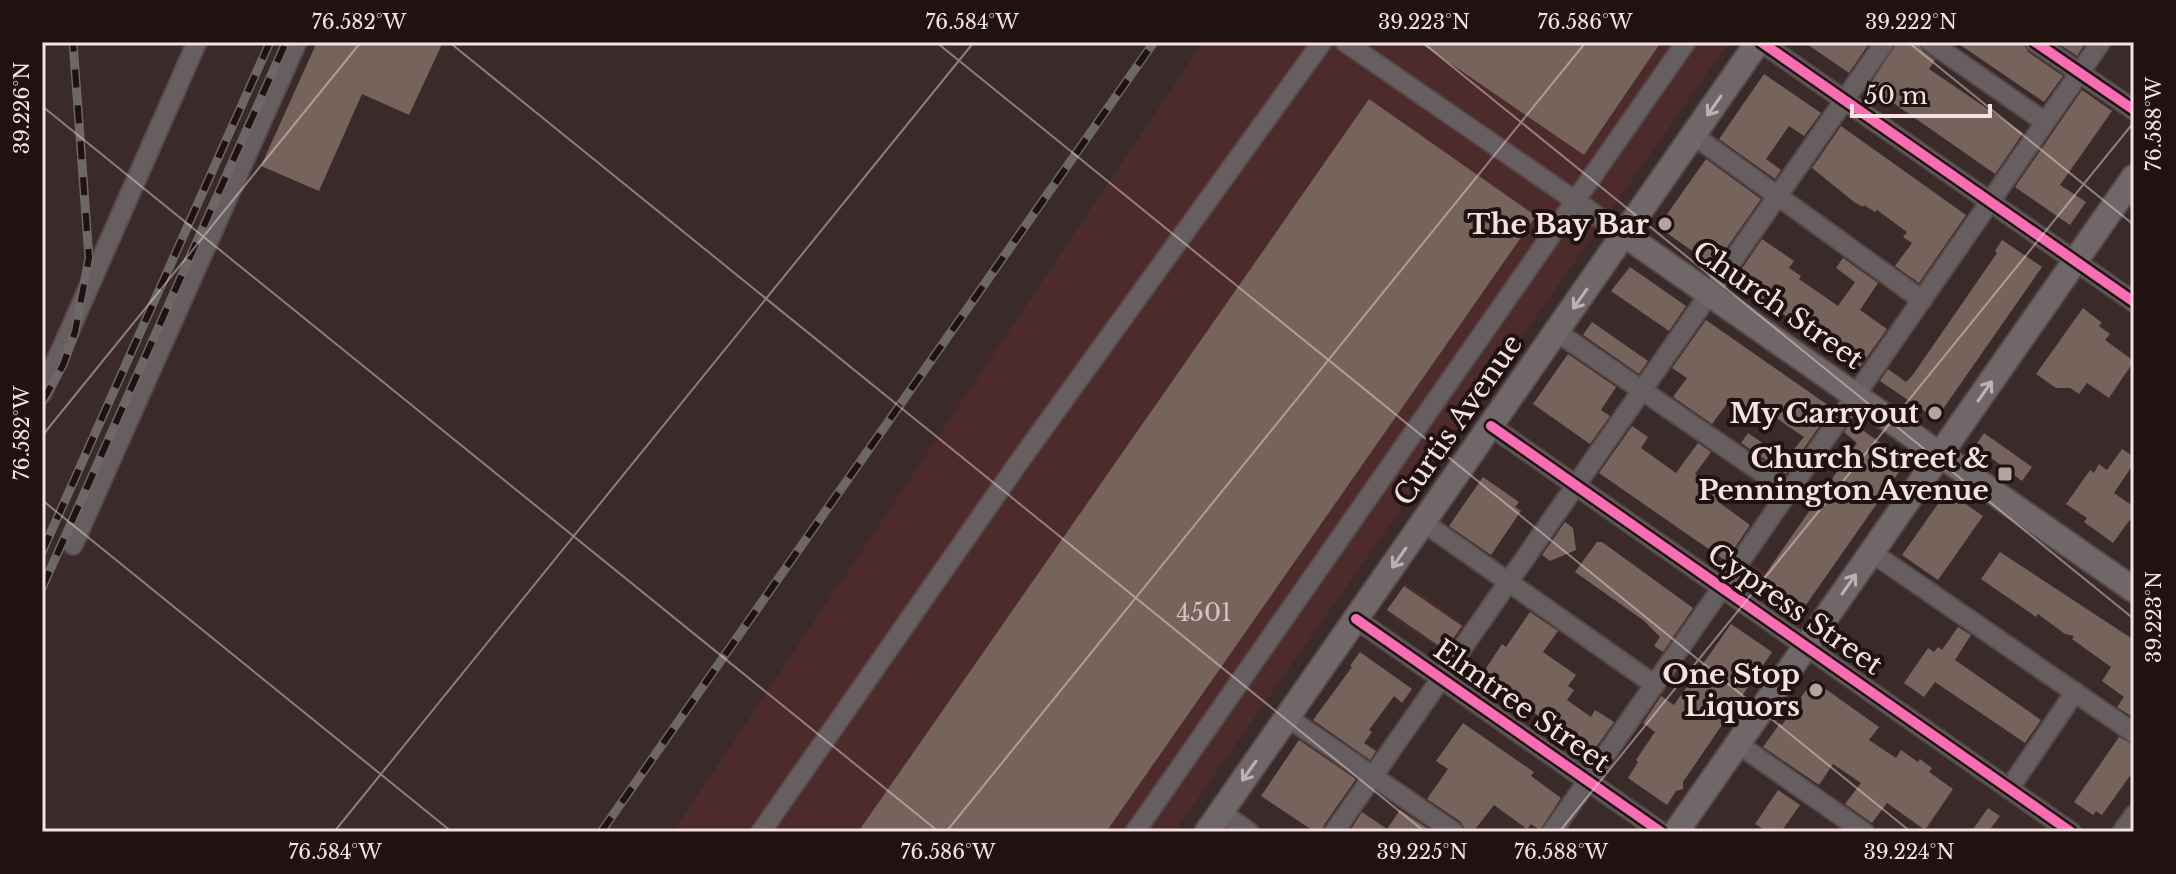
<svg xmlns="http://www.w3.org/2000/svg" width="2176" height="874" font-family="'Libre Baskerville',serif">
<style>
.built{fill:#4c2b2a}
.building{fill:#76635c}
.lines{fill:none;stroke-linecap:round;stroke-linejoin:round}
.minor-casing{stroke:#574949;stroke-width:22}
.major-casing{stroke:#574949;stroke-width:28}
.minor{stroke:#665e60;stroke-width:18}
.major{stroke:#70676a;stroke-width:24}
.rail-casing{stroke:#6e6767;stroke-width:9}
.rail{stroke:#1f1211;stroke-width:6;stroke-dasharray:18;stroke-linecap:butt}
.cycleway-casing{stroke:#1f1211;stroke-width:15}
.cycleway{stroke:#f96db3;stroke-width:10}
.oneway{stroke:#c0b1b1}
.ticks{fill:none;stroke:#f6e2e1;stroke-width:2;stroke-opacity:0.45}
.poi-dot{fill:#b5a2a1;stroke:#1f1211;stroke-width:3}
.labels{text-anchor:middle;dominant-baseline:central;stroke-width:8;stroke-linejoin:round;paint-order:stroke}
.number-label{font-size:24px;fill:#d6c2c0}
.poi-label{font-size:28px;font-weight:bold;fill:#f6e2e1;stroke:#1f1211;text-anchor:end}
.street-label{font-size:28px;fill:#f6e2e1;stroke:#1f1211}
.neatline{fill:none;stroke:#f6e2e1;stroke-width:3}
.ticks-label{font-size:20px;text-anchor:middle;fill:#f6e2e1}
</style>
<rect width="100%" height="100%" fill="#3b2a2a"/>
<!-- built -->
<g class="built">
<path d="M1203 42H1729L1174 832H673Z"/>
<path d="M1748 560 1808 602 1800 613 1741 570Z"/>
<path d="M1406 583 1466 626 1447 654 1385 612Z"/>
</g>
<!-- building -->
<g class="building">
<path d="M317 42H443L409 115 362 94 319 191 261 166Z"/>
<path d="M1419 42H1661L1584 155Z"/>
<path d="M1804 42H1870L1849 73Z"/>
<path d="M1897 42H1918L1923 51 1935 60 1929 69 2023 133 1995 174 1869 86Z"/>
<path d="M1956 42H2023L2028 52 2063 76 2044 102Z"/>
<path d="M2056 42H2086L2077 56Z"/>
<path d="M1764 74 1821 113 1804 136 1789 126 1766 159 1781 170 1775 179 1719 139Z"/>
<path d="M2082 90 2112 111 2060 185 2086 202 2070 225 2015 187Z"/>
<path d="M1369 99 1536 216 1106 832H858Z"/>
<path d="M1841 126 1966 215 1919 283 1895 266 1912 243 1903 237 1907 232 1877 210 1875 212 1864 205 1863 207 1854 202 1812 168Z"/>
<path d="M1706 159 1761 199 1714 266 1658 227Z"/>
<path d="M1762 239 1794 261 1789 268 1801 276 1799 279 1838 306 1855 282 1836 268 1843 258 1878 283 1860 310 1887 329 1860 367 1734 280Z"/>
<path d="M2002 240 2042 267 1936 419 1880 381 1888 369 1906 382 1912 376 1997 253 1995 251Z"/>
<path d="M1630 267 1686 306 1669 331 1611 291Z"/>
<path d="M2083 308 2102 323 2099 326 2110 334 2105 340 2134 361 2109 398 2087 383 2079 394 2070 388H2056L2036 374Z"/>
<path d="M1706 320 1832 408 1786 474 1741 443 1748 433 1786 459 1804 437 1772 415 1767 422 1732 397 1712 424 1673 397 1687 378 1672 368Z"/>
<path d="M1592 322 1648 361 1639 374 1583 335Z"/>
<path d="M1568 354 1616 387 1601 410 1610 416 1590 444 1533 404Z"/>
<path d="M1851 422 1899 456 1892 467 1899 472 1801 612 1759 583 1857 443 1844 432Z"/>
<path d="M1632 426 1648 437 1641 448 1676 473 1698 443 1711 452 1695 474 1722 493 1717 501 1750 525 1726 561 1599 473Z"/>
<path d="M1984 433 2032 467 2022 481 1975 446Z"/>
<path d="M2122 449 2134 457V463L2114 493 2134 507V514L2113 543 2084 522 2087 518 2066 504 2090 470 2094 473 2099 464 2107 470Z"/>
<path d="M1483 477 1519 502 1515 507 1521 511 1491 555 1449 526Z"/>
<path d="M1947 491 1983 516 1938 580 1902 555Z"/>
<path d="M1565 522 1573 528 1576 550 1550 561 1542 555Z"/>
<path d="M1597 542H1602L1693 608 1663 652 1654 646 1660 637 1643 620 1575 572Z"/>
<path d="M2000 552 2134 640V718L2117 707 2124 697 2102 681 2111 667 2072 639 2074 636 2065 634 2038 614 2036 617 1981 579Z"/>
<path d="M1404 586 1462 626 1445 650 1387 610Z"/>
<path d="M1530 612 1558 631 1543 652 1576 675 1568 686 1574 690 1567 700 1591 717 1595 710 1614 722 1592 753 1481 676 1502 644 1506 647Z"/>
<path d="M1731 624 1772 652 1683 782V789L1676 791 1667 805 1628 778 1638 762 1636 760 1655 732 1643 723 1661 696 1674 705Z"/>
<path d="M1958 627 1971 635 1955 660 2041 720 2025 743 1935 682 1924 697 1904 683 1928 648 1934 652 1938 647 1942 650Z"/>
<path d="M1360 652 1412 689 1402 703 1394 696 1369 730 1372 732 1364 743 1376 751 1370 760 1313 720 1352 667 1350 666Z"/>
<path d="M1813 680 1879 727 1869 740 1896 758 1901 750 1918 762 1920 759 1932 768 1929 772 1953 789 1925 830 1887 803 1872 823 1845 804 1861 783 1833 764 1819 785 1763 747 1780 723 1782 725Z"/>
<path d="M1463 723 1534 772 1531 776 1561 798 1540 830 1531 824 1527 829 1494 805 1473 832 1468 828 1466 831 1461 822 1427 799 1448 769 1436 761Z"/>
<path d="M2119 737 2134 745V770L2102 815 2096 811 2093 815 2074 802Z"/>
<path d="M1299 740 1356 779 1324 825 1322 832H1315L1261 796Z"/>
<path d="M1778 790 1800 805 1781 832H1768L1755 824Z"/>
<path d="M1988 808 2000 816 1988 832H1971Z"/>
<path d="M1400 810 1433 832H1349L1362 812 1387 829Z"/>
</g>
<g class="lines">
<defs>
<g id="minor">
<path d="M1345 42 1625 235"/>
<path d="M1761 42 2134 302"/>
<path d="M1930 42 2045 122"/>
<path d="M2035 42 2134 110"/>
<path d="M1693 135 1922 300"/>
<path d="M1557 332 1789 491"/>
<path d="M42 393 197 42"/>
<path d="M1491 426 2071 832"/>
<path d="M1423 522 1655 685"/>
<path d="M73 545 297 42"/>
<path d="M1871 552 2134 733"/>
<path d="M1356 619 1661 832"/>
<path d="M1287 717 1454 832"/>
<path d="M1738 744 1864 832"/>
<path d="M2009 789 2075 692"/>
<path d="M1221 812 1249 832"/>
<path d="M761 832 1019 462 1322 42"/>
<path d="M1135 832 1686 42"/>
<path d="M1334 832 1885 42"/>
<path d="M1552 832 2101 42"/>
<path d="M2122 832 2134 815"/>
</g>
<g id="major">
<path d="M1625 235 2134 590"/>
<path d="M1207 832 1758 42"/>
<path d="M1676 832 2134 177"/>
</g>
</defs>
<!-- minor casing -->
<use href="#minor" class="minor-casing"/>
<!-- major casing -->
<use href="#major" class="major-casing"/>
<!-- minor -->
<use href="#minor" class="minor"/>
<!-- major -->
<use href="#major" class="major"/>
<defs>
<g id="rail">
<path d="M42 402 63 365 75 332 89 258 73 42"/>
<path d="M42 552 270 42"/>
<path d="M42 588 286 42"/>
<path d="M601 832 1154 42"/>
</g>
</defs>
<!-- rail casing -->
<use href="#rail" class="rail-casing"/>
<!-- rail -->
<use href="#rail" class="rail"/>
<defs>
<g id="cycleway">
<path d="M1761 42 2134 302"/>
<path d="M2035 42 2134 110"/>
<path d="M1491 426 2071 832"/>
<path d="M1356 619 1661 832"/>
</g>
</defs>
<!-- cycleway casing -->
<use href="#cycleway" class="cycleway-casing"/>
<!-- cycleway -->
<use href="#cycleway" class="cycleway"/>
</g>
<!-- one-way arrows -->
<defs><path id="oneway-shaft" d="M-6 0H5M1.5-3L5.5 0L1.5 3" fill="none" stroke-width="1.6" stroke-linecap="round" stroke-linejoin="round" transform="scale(2)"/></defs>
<g class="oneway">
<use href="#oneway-shaft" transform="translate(1714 106) rotate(125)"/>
<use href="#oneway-shaft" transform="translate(1580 299) rotate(125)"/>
<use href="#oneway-shaft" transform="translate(1985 391) rotate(-55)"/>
<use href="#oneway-shaft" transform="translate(1399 558) rotate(125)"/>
<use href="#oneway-shaft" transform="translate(1849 584) rotate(-55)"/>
<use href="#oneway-shaft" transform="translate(1249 771) rotate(125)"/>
</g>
<!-- ticks -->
<path class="ticks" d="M449 42 1425 832M936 42 1911 832M1422 42 2134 619M1908 42 2134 225M42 106 939 832M42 436 361 42M42 500 452 832M334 832 974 42M946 832 1586 42M1559 832 2134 122"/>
<!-- markers -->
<g class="poi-dot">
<circle cx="1665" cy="224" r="8"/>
<circle cx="1935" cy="413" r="8"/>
<rect x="1997" y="466" width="16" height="16" rx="4"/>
<circle cx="1816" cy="690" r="8"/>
</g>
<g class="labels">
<!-- number labels -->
<g class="number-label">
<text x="1204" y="612">4501</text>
</g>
<!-- poi labels -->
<g class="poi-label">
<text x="1649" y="224">The Bay Bar</text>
<text x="1919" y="413">My Carryout</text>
<text x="1989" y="458">Church Street &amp;<tspan x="1989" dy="32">Pennington Avenue</tspan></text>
<text x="1800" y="674">One Stop<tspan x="1800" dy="32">Liquors</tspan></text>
</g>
<!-- street labels -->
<g class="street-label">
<text transform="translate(1778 305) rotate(35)">Church Street</text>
<text transform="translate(1458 420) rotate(-55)">Curtis Avenue</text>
<text transform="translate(1795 609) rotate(35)">Cypress Street</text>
<text transform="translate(1522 706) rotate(35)">Elmtree Street</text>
</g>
</g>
<!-- border -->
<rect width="2176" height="874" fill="none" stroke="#1f1211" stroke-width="88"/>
<!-- scale -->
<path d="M1852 104v12h138v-12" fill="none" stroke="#f6e2e1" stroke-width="4"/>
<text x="1864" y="104" font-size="24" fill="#f6e2e1" stroke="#1f1211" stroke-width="6" paint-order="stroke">50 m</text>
<rect x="44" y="44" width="2088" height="786" class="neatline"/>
<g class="ticks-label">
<text x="359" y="29">76.582°W</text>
<text x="972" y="29">76.584°W</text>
<text x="1424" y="29">39.223°N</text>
<text x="1585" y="29">76.586°W</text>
<text x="1911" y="29">39.222°N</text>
<text transform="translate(22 108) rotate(-90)" y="7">39.226°N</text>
<text transform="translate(2154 124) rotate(-90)" y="7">76.588°W</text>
<text transform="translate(22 433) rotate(-90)" y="7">76.582°W</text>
<text transform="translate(2154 617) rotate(-90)" y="7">39.223°N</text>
<text x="335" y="859">76.584°W</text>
<text x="948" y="859">76.586°W</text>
<text x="1422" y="859">39.225°N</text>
<text x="1561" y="859">76.588°W</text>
<text x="1909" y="859">39.224°N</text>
</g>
</svg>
